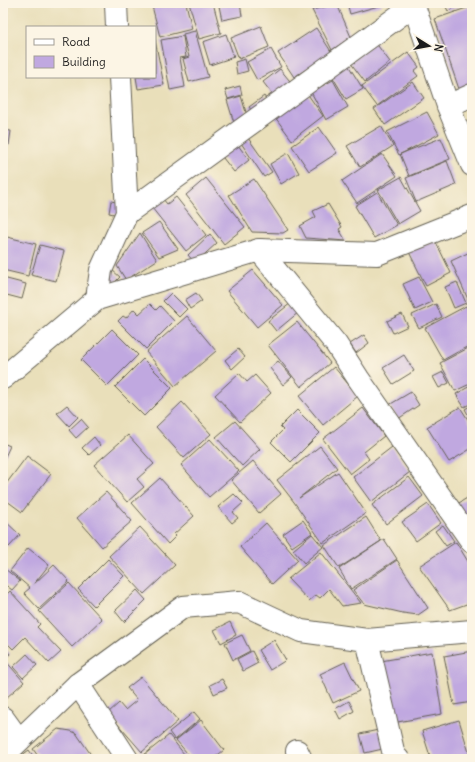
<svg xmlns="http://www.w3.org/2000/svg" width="475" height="762" font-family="Delius,sans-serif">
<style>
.building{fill:#c0a8e0}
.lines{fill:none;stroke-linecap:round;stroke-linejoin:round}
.minor-casing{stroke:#646053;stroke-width:24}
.minor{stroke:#fff;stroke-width:22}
</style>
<rect width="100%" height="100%" fill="#fcf5e5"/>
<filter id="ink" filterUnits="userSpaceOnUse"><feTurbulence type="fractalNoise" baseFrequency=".025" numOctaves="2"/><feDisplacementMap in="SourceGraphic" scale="8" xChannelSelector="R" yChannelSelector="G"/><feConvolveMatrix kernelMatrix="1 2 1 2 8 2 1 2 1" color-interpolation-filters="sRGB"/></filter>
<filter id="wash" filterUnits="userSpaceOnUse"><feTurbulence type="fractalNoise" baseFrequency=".012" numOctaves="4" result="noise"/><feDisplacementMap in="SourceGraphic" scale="16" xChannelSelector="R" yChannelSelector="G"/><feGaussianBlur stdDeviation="0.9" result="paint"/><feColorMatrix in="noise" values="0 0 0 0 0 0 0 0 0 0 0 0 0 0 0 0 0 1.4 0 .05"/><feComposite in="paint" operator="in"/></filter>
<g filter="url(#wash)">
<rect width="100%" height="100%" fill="#e9dfba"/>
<g id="blocks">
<!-- building -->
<g class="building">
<path d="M163 3H186L192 29 160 37 152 6Z"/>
<path d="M189 3H213L221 33 199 39Z"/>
<path d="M235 3H240L242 16 222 20 219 6Z"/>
<path d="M303 3H330V4L304 9Z"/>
<path d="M347 3H381L382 5 350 14Z"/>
<path d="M444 3H466L448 11Z"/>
<path d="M337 4 351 37 332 50 312 10Z"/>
<path d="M472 6V88L460 92 435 19Z"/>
<path d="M261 26 269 47 239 59 231 38Z"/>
<path d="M316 28 332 53 294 77 278 53Z"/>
<path d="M195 31 208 77 189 82 183 59 189 57 183 34Z"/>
<path d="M226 34 234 57 210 65 203 42Z"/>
<path d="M183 36 186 57 180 58 185 87 170 90 161 40Z"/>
<path d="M155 40 164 85 138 89 136 77H155Z"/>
<path d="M375 42 390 62 365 82 350 62Z"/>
<path d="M271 49 281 67 257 80 247 62Z"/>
<path d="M408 52 419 67 414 71 418 76 377 106 362 86Z"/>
<path d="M245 59 248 71 237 74 235 62Z"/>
<path d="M345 60 363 89 346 99 329 71Z"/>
<path d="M280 69 294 86 277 100 263 82Z"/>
<path d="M333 80 348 107 326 120 311 92Z"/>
<path d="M413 82 424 98 385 125 374 109Z"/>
<path d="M240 86 242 95 228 99 225 90Z"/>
<path d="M304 89 323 116 292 140 272 113Z"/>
<path d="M241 96 249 122 235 126 227 100Z"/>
<path d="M264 96 269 103 254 114 249 107Z"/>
<path d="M427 112 439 134 399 155 387 132Z"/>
<path d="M381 126 393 146 360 167 347 146Z"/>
<path d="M319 127 337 153 309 171 292 146Z"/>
<path d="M3 130 11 131 9 145 3 144Z"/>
<path d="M248 138 272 172 264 177 241 143Z"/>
<path d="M441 138 450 159 409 176 400 154Z"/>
<path d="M235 141 249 160 234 172 219 153Z"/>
<path d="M288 153 299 173 281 184 270 164Z"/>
<path d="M382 154 397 176 357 203 342 181Z"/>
<path d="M447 161 456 185 416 202 406 178Z"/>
<path d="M401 177 420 211 398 224 378 190Z"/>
<path d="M206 178 245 227 224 244 186 195Z"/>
<path d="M254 179 288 230 283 233 252 232 229 195Z"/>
<path d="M377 192 397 225 374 238 355 206Z"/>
<path d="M176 197 206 235 186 251 152 208 163 199 167 204Z"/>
<path d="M111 201 121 203 119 215 109 213Z"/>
<path d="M328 204 342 227 339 229 346 241 306 238 300 226 316 217 313 211Z"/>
<path d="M159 222 178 249 159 257 142 233Z"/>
<path d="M140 233 157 260 126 280 117 266Z"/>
<path d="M210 234 217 243 195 263 188 255Z"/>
<path d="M3 236 36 244 28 276 3 270Z"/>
<path d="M435 240 451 273 426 286 409 252Z"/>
<path d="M40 245 64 251 56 281 31 275Z"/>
<path d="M472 251V304H470L451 261Z"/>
<path d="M112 270 120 277 109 288 102 281Z"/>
<path d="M253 270 283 305 257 327 227 291Z"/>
<path d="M419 277 432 302 415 310 403 284Z"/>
<path d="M3 278 26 284 22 299 3 294Z"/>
<path d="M457 282 466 303 454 308 445 287Z"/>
<path d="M171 293 187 309 179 317 163 301Z"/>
<path d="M196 293 202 301 190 309 185 300Z"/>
<path d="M291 303 299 312 276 331 268 321Z"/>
<path d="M150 304 156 310 160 306 174 321 146 349 118 321 123 316 126 318 134 309 139 314Z"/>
<path d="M436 304 442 317 419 328 412 315Z"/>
<path d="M466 306 472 317V344L443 360 425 328Z"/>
<path d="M402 314 408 326 393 333 387 321Z"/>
<path d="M187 316 216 351 175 386 146 352Z"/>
<path d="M297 322 330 363 301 387 268 345Z"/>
<path d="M112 329 138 355 107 386 81 360Z"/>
<path d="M364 335 369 343 356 353 350 344Z"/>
<path d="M472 346V383L455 391 440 363Z"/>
<path d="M238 349 245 357 232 369 225 360Z"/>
<path d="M404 355 414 371 393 384 383 368Z"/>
<path d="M143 359 172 388 144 416 115 387Z"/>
<path d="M278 361 292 377 283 385 270 368Z"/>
<path d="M334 367 358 396 323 425 299 396Z"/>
<path d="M443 372 449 383 439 388 433 377Z"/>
<path d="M239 373 247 382 255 375 271 393 240 422 215 395Z"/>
<path d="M472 385V403L464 407 456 394Z"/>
<path d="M411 392 419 405 398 419 389 405Z"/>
<path d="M182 402 211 434 184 458 156 427Z"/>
<path d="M67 405 78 417 69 426 57 413Z"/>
<path d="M472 405V422L465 409Z"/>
<path d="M460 407 472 426V448L449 462 427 427Z"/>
<path d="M363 408 384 436 364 452 369 459 350 474 323 439Z"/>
<path d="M297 410 320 433 291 462 271 442 283 430 280 427Z"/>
<path d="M81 419 88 427 76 438 69 430Z"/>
<path d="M235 421 260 449 242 466 216 437Z"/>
<path d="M128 435 154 464 137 479 144 487 127 502 94 465Z"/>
<path d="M94 437 100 445 89 455 82 448Z"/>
<path d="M210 439 239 471 209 497 181 465Z"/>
<path d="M3 443 10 446 3 461Z"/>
<path d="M320 446 337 468 299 498 338 472 366 513 323 543 294 502 277 480Z"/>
<path d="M392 447 410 472 371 502 353 477Z"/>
<path d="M27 456 51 474 22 512 3 498V488Z"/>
<path d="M253 461 281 494 259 513 231 480Z"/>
<path d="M409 477 423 496 386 524 372 505Z"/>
<path d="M160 478 194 516 174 534 176 536 168 544 132 503Z"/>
<path d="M106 492 132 521 102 547 77 518Z"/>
<path d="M234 494 243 503 233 512 238 518 232 523 218 507Z"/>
<path d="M472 495V534L454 506Z"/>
<path d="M428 504 441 523 416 541 402 522Z"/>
<path d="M366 517 381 541 339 568 324 545Z"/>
<path d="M3 519 20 535 9 547 3 541Z"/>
<path d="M303 520 312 533 292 547 283 534Z"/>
<path d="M266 523 298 560 272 584 240 547Z"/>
<path d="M443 525 454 541 446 546 435 531Z"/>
<path d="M140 527 175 565 144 594 109 556Z"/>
<path d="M312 534 323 547 304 563 293 550Z"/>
<path d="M384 539 397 559 351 589 339 569Z"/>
<path d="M456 542 472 568V602L450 610 419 566Z"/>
<path d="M28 548 49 565 33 585 54 565 69 581 39 609 24 593 30 588 10 571Z"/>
<path d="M321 552 361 603 342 606 329 589 320 598 316 595 309 601 288 579Z"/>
<path d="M108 559 124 576 94 606 78 589Z"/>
<path d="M397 560 428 608 418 615 403 613 364 604 353 590Z"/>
<path d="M5 569 20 581 12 590 3 583V570Z"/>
<path d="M69 583 102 619 72 647 39 611Z"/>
<path d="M137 590 146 600 124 622 115 611Z"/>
<path d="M10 591 40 624 37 627 61 652 49 663 25 637 13 649 3 639V598Z"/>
<path d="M230 622 236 635 221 643 214 630Z"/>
<path d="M242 635 250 651 233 660 225 643Z"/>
<path d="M274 640 286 660 270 670 258 650Z"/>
<path d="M3 646 10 654 4 659 24 682 6 698 3 694Z"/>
<path d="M252 651 258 663 243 671 237 659Z"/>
<path d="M472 651V702L454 705 444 656Z"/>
<path d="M432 652 442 714 392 723 381 661Z"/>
<path d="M27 654 37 665 23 678 13 667Z"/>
<path d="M345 662 359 691 333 703 320 674Z"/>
<path d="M141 677 178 721 142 752 108 713 119 703 125 710 137 700 127 688Z"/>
<path d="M222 679 227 688 214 694 210 685Z"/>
<path d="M349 701 354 711 340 719 335 709Z"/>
<path d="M194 712 200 719 175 740 169 732Z"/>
<path d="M201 720 224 750 213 759H192L176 740Z"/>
<path d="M459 720 471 759H431L422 731Z"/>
<path d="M58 729 71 731 76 733 94 759H40L33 749Z"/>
<path d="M383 729 387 748 365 753 360 734Z"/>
<path d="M169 735 188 759H139Z"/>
<path d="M29 750 35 759H17Z"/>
</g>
</g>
</g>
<g filter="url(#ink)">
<use href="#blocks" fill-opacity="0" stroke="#646053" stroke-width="1"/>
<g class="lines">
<defs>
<g id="minor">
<path d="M116 3 117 27"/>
<path d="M413 3 448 106 472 165"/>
<path d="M448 106 472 95"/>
<path d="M127 213 414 5"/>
<path d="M259 250 336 344 358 378 472 542"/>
<path d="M97 299 101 270 127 213 120 77"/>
<path d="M3 378 97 299 259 250 377 254 472 216"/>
<path d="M367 640 394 755 398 759"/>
<path d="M78 684 127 759"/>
<path d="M3 718 19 740"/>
<path d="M297 751 301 759"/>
<path d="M3 756 78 684 183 607 239 602 301 631 367 640 472 631"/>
</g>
</defs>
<!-- minor casing -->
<use href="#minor" class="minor-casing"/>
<!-- minor -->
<use href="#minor" class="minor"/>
</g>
</g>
<!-- margin -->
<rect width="475" height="762" fill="none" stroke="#fcf5e5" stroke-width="16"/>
<!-- legend -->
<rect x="26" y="26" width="130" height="52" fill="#fcf5e5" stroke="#a29e95"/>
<rect x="34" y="39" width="20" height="6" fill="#ffffff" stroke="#a29e95"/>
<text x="62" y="46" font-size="12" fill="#1c1c1c">Road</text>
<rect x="34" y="56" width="20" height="12" fill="#c0a8e0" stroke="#a29e95"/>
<text x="62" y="66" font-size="12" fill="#1c1c1c">Building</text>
<!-- north arrow -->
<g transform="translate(429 46) rotate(101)" stroke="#fcf5e5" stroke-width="3" paint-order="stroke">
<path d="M0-3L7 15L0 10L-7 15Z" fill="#1c1c1c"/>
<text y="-6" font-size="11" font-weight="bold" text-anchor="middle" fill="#1c1c1c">N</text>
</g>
</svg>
